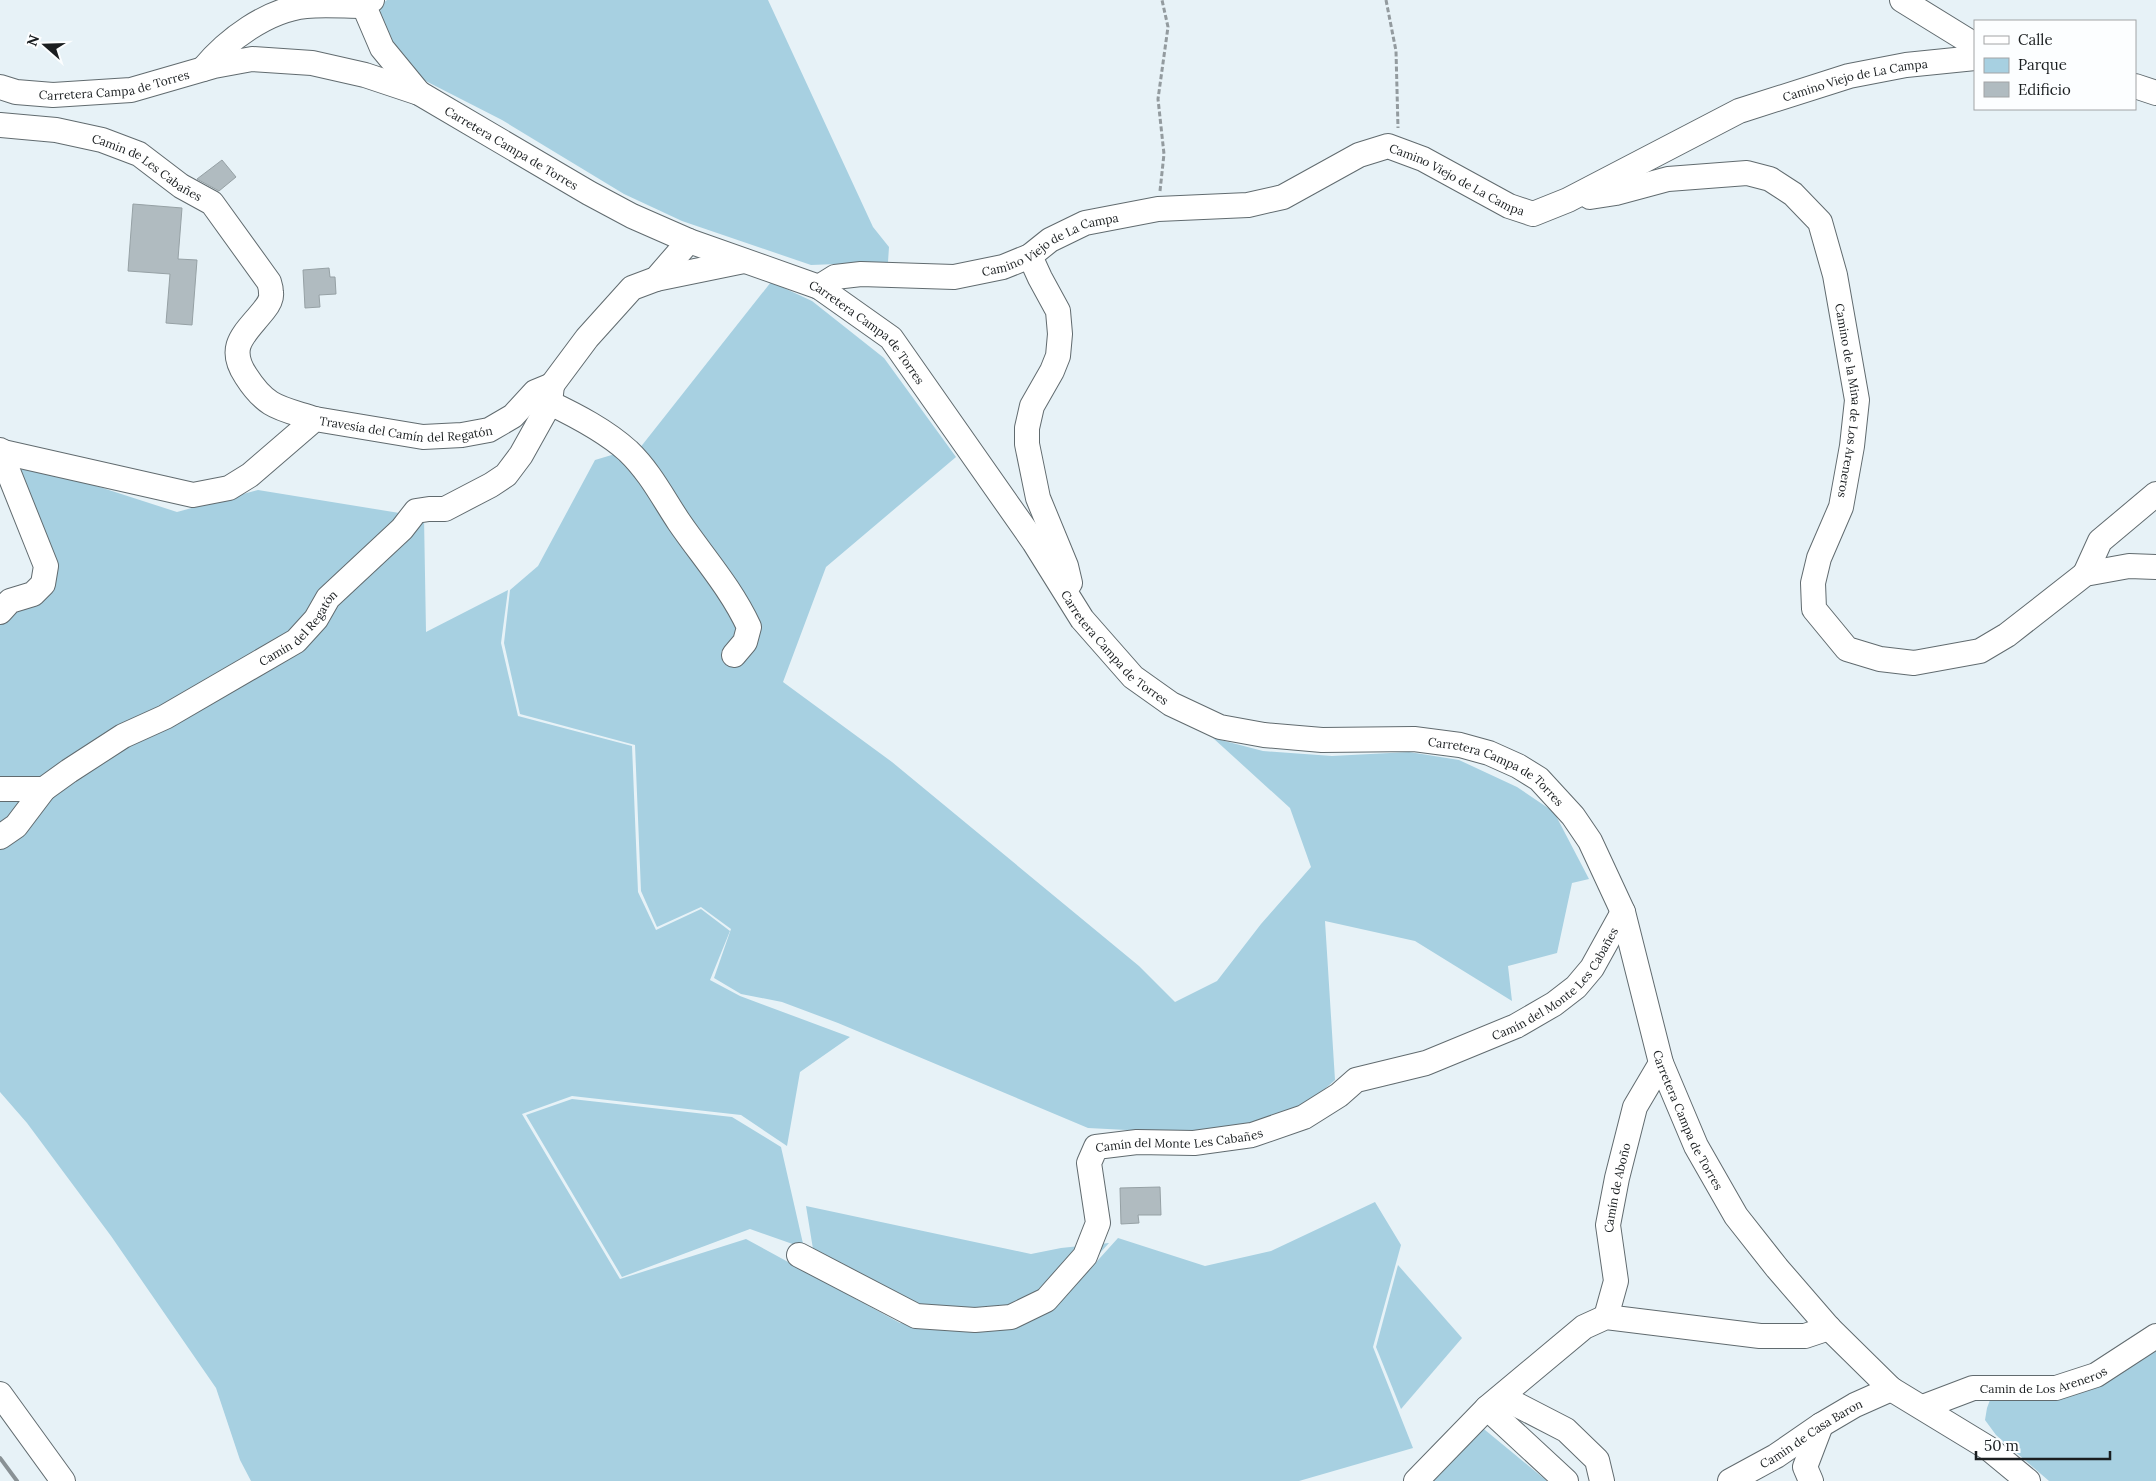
<svg xmlns="http://www.w3.org/2000/svg" width="2156" height="1481" font-family="Lora,serif">
<style>
.green{fill:#a7d0e1}
.building{fill:#b0bbc0;stroke:#96a1a5}
.lines{fill:none;stroke-linecap:round;stroke-linejoin:round}
.minor-casing{stroke:#616b6f;stroke-width:26}
.path{stroke:#939b9f;stroke-width:3;stroke-dasharray:5 2.5;stroke-linecap:butt}
.minor{stroke:#fff;stroke-width:24}
.rail{stroke:#899195;stroke-width:4}
.labels{text-anchor:middle;dominant-baseline:central;stroke-width:4;stroke-linejoin:round;paint-order:stroke}
.street-label{font-size:12px;fill:#1a1e20;stroke:#fcfeff}
</style>
<rect width="100%" height="100%" fill="#e7f2f7"/>
<!-- green -->
<g class="green">
<path d="M387 0H768L873 227 889 247 888 262 811 265 682 221 624 194 502 120 412 74 378 27 381 5Z"/>
<path d="M771 282 812 301 884 358 956 457 826 567 783 682 892 762 1139 966 1175 1002 1217 981 1261 924 1311 867 1290 808 1213 738 1263 751 1332 756 1409 752 1459 760 1517 787 1554 812 1589 879 1572 883 1557 953 1508 966 1512 1001 1415 941 1325 921 1335 1080 1294 1116 1224 1135 1088 1128 838 1023 782 1002 741 994 714 978 731 929 701 907 657 927 641 891 635 745 520 714 504 643 510 590 538 566 595 460 615 454 628 463Z"/>
<path d="M19 461 177 512 258 490 424 517 426 632 508 590 501 643 518 716 632 746 638 892 656 930 701 909 730 931 710 980 740 996 850 1037 800 1072 787 1146 741 1115 572 1096 522 1114 620 1279 746 1239 900 1323 988 1330 1052 1311 1118 1238 1205 1266 1271 1251 1375 1202 1401 1245 1373 1347 1413 1448 1299 1481H251L240 1460 216 1388 111 1236 27 1123 0 1092V621L44 595 14 468Z"/>
<path d="M572 1099 732 1117 781 1147 804 1248 750 1229 622 1277 526 1115Z"/>
<path d="M806 1206 1031 1254 1061 1248 1109 1243 1050 1308 901 1321 813 1249Z"/>
<path d="M1398 1265 1462 1338 1401 1409 1376 1347Z"/>
<path d="M2156 1346V1481H2049L1996 1435 1985 1420 1987 1408 1990 1400 1998 1398 2067 1397 2112 1378Z"/>
<path d="M1479 1425 1547 1481H1426Z"/>
</g>
<!-- building -->
<g class="building">
<path d="M222 160 236 177 219 191 197 179Z"/>
<path d="M133 204 182 208 178 259 197 260 192 325 166 323 170 274 128 271Z"/>
<path d="M329 268 330 277H335L336 294 319 295 320 307 305 308 303 270Z"/>
<path d="M1160 1187 1161 1215H1138L1139 1223 1121 1224 1120 1188Z"/>
</g>
<g class="lines">
<defs>
<g id="minor">
<path d="M372 0 364 6 382 48 419 93"/>
<path d="M1902 0 1975 45"/>
<path d="M203 69C227 40 267 10 306 6 325 4 345 6 364 6"/>
<path d="M2135 86 2156 93"/>
<path id="s1" d="M0 87 16 92 53 95 131 90 214 66 252 59 312 63 365 75 419 93 589 193 632 216 689 241 819 287 891 338 1034 542 1082 619 1133 677 1171 704 1220 727 1264 735 1322 740 1414 739 1460 745 1489 753 1518 766 1539 779 1573 816 1590 841 1623 912 1661 1063 1696 1146 1736 1216 1777 1268 1829 1328 1891 1389 1988 1448 2028 1481"/>
<path id="s2" d="M0 125 56 130 102 140 139 154 181 186 212 203 269 282C270 285 271 289 271 293 272 299 268 305 264 310 245 334 226 346 246 376 267 409 281 408 315 419"/>
<path id="s3" d="M1590 197 1616 193 1668 179 1747 173 1770 179 1793 194 1820 222 1835 275 1857 400 1852 446 1841 507 1819 558 1813 583 1814 609 1847 649 1880 659 1914 663 1980 651 2007 635 2085 574 2129 566 2156 567"/>
<path d="M1030 256 1040 278 1058 311 1060 334 1058 356 1052 371 1032 406 1027 428V444L1038 498 1066 566 1070 583"/>
<path d="M656 279 744 261"/>
<path id="s4" d="M819 287 835 277 861 274 954 277 1003 267 1030 256 1050 240 1085 223 1158 209 1248 205 1283 197 1359 155 1388 146 1423 159 1509 206 1533 214 1568 200 1739 111 1849 76 1906 65 1975 58"/>
<path d="M552 385 587 338 632 288 656 279 689 241"/>
<path d="M550 403C577 416 606 431 628 451 650 472 663 498 679 522 703 557 731 588 749 627L745 642 734 655"/>
<path d="M0 450 3 452 8 471 46 566 43 584 33 594 10 601 0 612"/>
<path id="s5" d="M3 452 193 495 229 488 250 475 315 419 423 437 462 435 489 430 513 416 535 392 552 385"/>
<path d="M2085 574 2100 541 2156 494"/>
<path d="M0 789H44"/>
<path id="s6" d="M0 837 16 826 44 789 69 771 123 736 165 717 296 641 316 619 328 598 402 529 416 511 429 509H445L491 485 506 475 521 455 550 403 552 385"/>
<path id="s7" d="M799 1255 916 1316 975 1320 1011 1317 1046 1300 1085 1256 1098 1223 1089 1163 1096 1147 1137 1142 1194 1143 1252 1135 1304 1117 1339 1095 1356 1080 1426 1063 1516 1026 1554 1004 1576 987 1592 968 1623 912"/>
<path id="s8" d="M1606 1317 1616 1281 1608 1225 1617 1178 1635 1107 1661 1063"/>
<path d="M0 1394 63 1481"/>
<path d="M1502 1397 1566 1430 1597 1460 1602 1481"/>
<path id="s9" d="M1923 1407 1973 1388H2056L2096 1375 2156 1336"/>
<path d="M1487 1408 1566 1481"/>
<path d="M1416 1481 1487 1408 1584 1327 1606 1317 1760 1336H1805L1829 1328"/>
<path id="s10" d="M1730 1481 1776 1456 1821 1425 1855 1405 1891 1389"/>
<path d="M1811 1481 1805 1467 1821 1425"/>
</g>
</defs>
<!-- minor casing -->
<use href="#minor" class="minor-casing"/>
<!-- path -->
<g class="path">
<path d="M1386 0 1396 51 1398 128"/>
<path d="M1160 191 1164 154 1158 99 1168 27 1162 0"/>
</g>
<!-- minor -->
<use href="#minor" class="minor"/>
<!-- rail -->
<path class="rail" d="M0 1458 17 1481"/>
</g>
<g class="labels">
<!-- street labels -->
<g class="street-label">
<text stroke="none"><textPath href="#s4" startOffset="1111">Camino Viejo de La Campa</textPath></text>
<text stroke="none"><textPath href="#s1" startOffset="116">Carretera Campa de Torres</textPath></text>
<text stroke="none"><textPath href="#s1" startOffset="536">Carretera Campa de Torres</textPath></text>
<text stroke="none"><textPath href="#s2" startOffset="156">Camin de Les Cabañes</textPath></text>
<text stroke="none"><textPath href="#s4" startOffset="676">Camino Viejo de La Campa</textPath></text>
<text stroke="none"><textPath href="#s4" startOffset="241">Camino Viejo de La Campa</textPath></text>
<text stroke="none"><textPath href="#s1" startOffset="941">Carretera Campa de Torres</textPath></text>
<text stroke="none"><textPath href="#s3" startOffset="432">Camino de la Mina de Los Areneros</textPath></text>
<text stroke="none"><textPath href="#s5" startOffset="434">Travesía del Camín del Regatón</textPath></text>
<text stroke="none"><textPath href="#s6" startOffset="369">Camín del Regatón</textPath></text>
<text stroke="none"><textPath href="#s1" startOffset="1346">Carretera Campa de Torres</textPath></text>
<text stroke="none"><textPath href="#s1" startOffset="1766">Carretera Campa de Torres</textPath></text>
<text stroke="none"><textPath href="#s7" startOffset="942">Camín del Monte Les Cabañes</textPath></text>
<text stroke="none"><textPath href="#s1" startOffset="2186">Carretera Campa de Torres</textPath></text>
<text stroke="none"><textPath href="#s7" startOffset="522">Camín del Monte Les Cabañes</textPath></text>
<text stroke="none"><textPath href="#s8" startOffset="132">Camín de Aboño</textPath></text>
<text stroke="none"><textPath href="#s9" startOffset="125">Camin de Los Areneros</textPath></text>
<text stroke="none"><textPath href="#s10" startOffset="94">Camin de Casa Baron</textPath></text>
</g>
</g>
<!-- legend -->
<rect x="1974" y="20" width="162" height="90" fill="#fcfeff" stroke="#a2a4a6"/>
<rect x="1984" y="36" width="25" height="8" fill="#ffffff" stroke="#a2a4a6"/>
<text x="2018" y="45" font-size="15" fill="#1a1e20">Calle</text>
<rect x="1984" y="58" width="25" height="15" fill="#a7d0e1" stroke="#a2a4a6"/>
<text x="2018" y="70" font-size="15" fill="#1a1e20">Parque</text>
<rect x="1984" y="82" width="25" height="15" fill="#b0bbc0" stroke="#a2a4a6"/>
<text x="2018" y="95" font-size="15" fill="#1a1e20">Edificio</text>
<!-- north arrow -->
<g transform="translate(45 45) rotate(290)" stroke="#fcfeff" stroke-width="4" paint-order="stroke">
<path d="M0-4L9 19L0 12L-9 19Z" fill="#1a1e20"/>
<text y="-8" font-size="14" font-weight="bold" text-anchor="middle" fill="#1a1e20">N</text>
</g>
<!-- scale -->
<path d="M1976 1451v8h134v-8" fill="none" stroke="#1a1e20" stroke-width="2.5"/>
<text x="1984" y="1451" font-size="15" fill="#1a1e20" stroke="#fcfeff" stroke-width="4" paint-order="stroke">50 m</text>
</svg>
